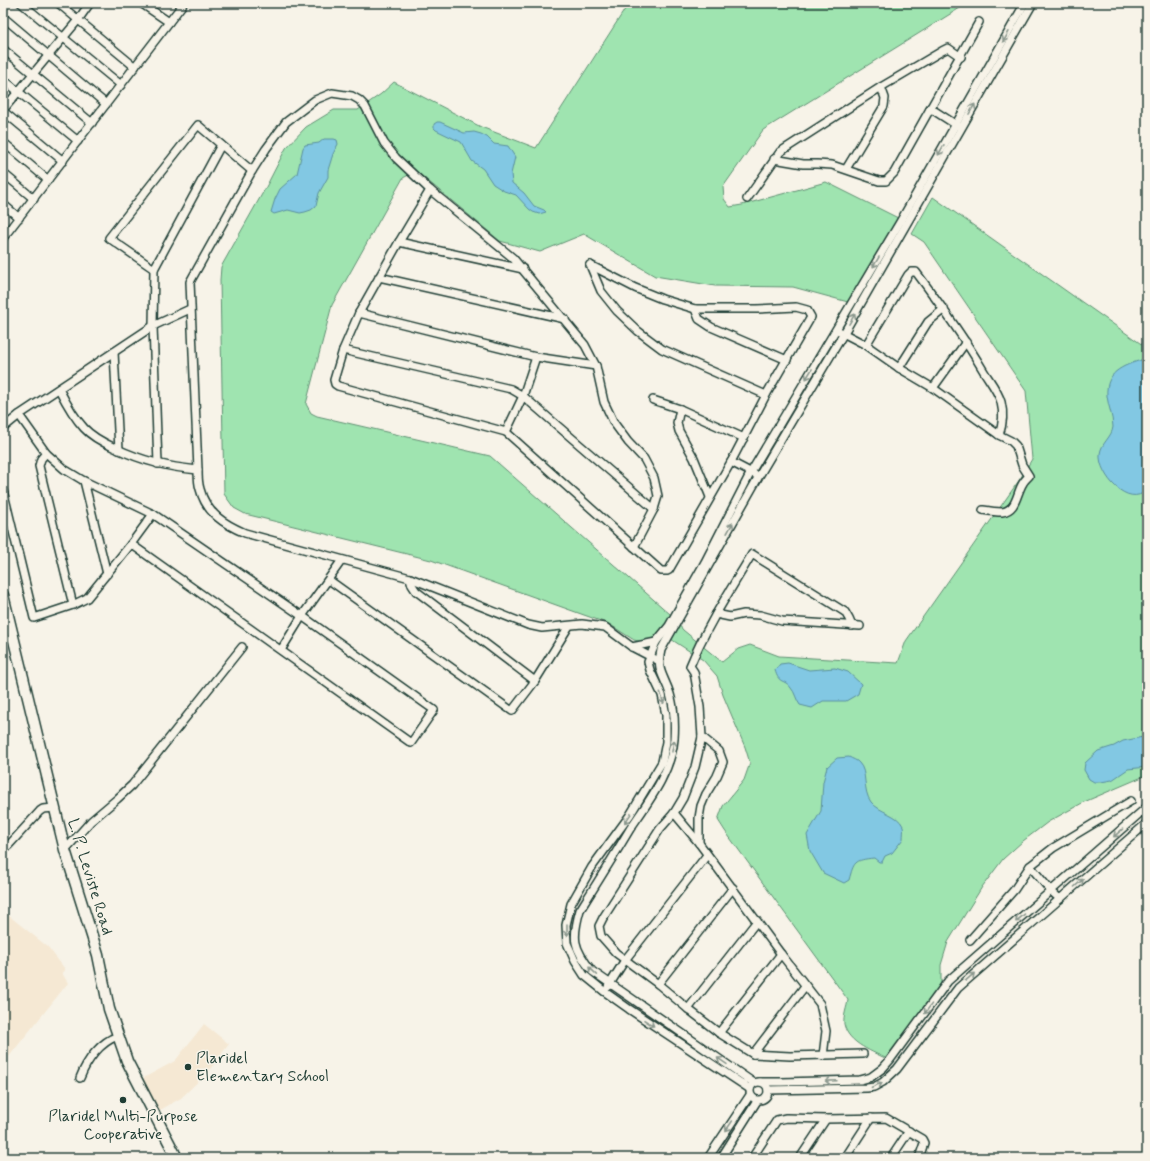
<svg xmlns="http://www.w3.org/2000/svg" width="1150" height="1161" font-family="Mynerve,sans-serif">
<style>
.built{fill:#f5e8d3}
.green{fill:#9fe4b0;stroke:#5f9072}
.water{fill:#82c8e3;stroke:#5a909d}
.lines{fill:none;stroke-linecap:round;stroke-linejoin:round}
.street-casing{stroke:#1f3d34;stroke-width:10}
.secondary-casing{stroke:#1f3d34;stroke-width:13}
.street{stroke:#f7f3e8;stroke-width:7}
.secondary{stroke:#f7f3e8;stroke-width:10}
.oneway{stroke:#8b988e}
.poi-dot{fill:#1f3d34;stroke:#f7f3e8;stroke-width:1.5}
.labels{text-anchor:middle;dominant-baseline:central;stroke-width:3;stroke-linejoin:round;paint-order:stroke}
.street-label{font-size:16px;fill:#1f3d34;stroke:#f7f3e8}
.poi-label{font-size:16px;fill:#1f3d34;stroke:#f7f3e8;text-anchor:start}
</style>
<rect width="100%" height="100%" fill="#f7f3e8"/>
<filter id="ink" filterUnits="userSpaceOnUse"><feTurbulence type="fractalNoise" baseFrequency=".025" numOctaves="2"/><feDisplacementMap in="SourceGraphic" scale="8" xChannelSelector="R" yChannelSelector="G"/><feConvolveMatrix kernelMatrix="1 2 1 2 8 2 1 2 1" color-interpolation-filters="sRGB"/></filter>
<g filter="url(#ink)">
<!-- built -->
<g class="built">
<path d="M3 911 48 947 65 969 62 973 68 983 3 1064Z"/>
<path d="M204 1024 229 1044 208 1072 181 1098 155 1113 138 1081 175 1061Z"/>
</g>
<!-- green -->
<path class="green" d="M629 3H968L763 130 723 187 724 199 730 207 742 205 826 182 898 218 848 302 793 287 715 286 655 276 584 234 540 252 500 241 416 171 403 178 332 305 306 404 311 413 317 416 490 456 670 614 683 630 722 662 738 649 750 645 779 656 898 663 906 641 1020 479 1032 459 1026 391 924 242 912 234 933 197 1147 348V775L1084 802 1048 822 1023 841 1003 859 982 887 948 942 941 965V989L889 1060C874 1052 848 1044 844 1024 843 1017 847 1007 848 1000L725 831 718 820 723 806 744 780 750 763 745 747 723 695 717 676 703 660 660 632 655 639 647 643 634 640 609 624 431 560 245 514 234 508 224 494 220 280 221 267 266 187 286 148 306 127 334 110H358L381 94 394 82 481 127 536 148Z"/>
<!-- water -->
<g class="water">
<path d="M437 122H440L464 133 474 132 481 134 487 137 494 144 508 146 515 157 511 174 512 183 524 193 534 206 544 210 546 212 539 214 533 212 529 209 516 195 504 191 493 184 483 169 472 161 461 142 436 130 434 128V124Z"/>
<path d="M324 139H334L337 140 338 144 333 154 328 170V177L319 193 316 206 311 210 305 212 300 213 288 210 274 214 271 212 275 199 280 189 297 174 303 148 305 145 319 143Z"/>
<path d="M1147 358V490C1128 509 1098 474 1100 454 1101 443 1112 437 1113 427 1113 416 1108 406 1107 396 1105 369 1127 365 1147 358Z"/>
<path d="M788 663 809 670 835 668 848 672 861 684 858 694 846 701H823L812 708 800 705C796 700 795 692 791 688 784 678 779 685 775 670L780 664Z"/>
<path d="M1147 734V767L1128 769 1112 780 1101 782H1094L1089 779 1084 770 1085 763 1098 751 1114 746 1123 741 1143 737Z"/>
<path d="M849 757C852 759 857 760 859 763 868 772 862 790 871 802 880 813 898 814 903 826 904 829 903 835 903 839L892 853 885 856 882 862H879L874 858C854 860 854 862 849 880L844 883 823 873 810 851 807 835 821 811 823 782 827 767 837 758Z"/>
</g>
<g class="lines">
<defs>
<g id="street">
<path d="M21 3 121 85"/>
<path d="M58 3 135 67"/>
<path d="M141 3 169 22"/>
<path d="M3 17 106 104"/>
<path d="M3 49 92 123"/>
<path d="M3 79 78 141"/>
<path d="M930 108 958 126"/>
<path d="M3 110 78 20 90 3"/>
<path d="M3 111 63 161"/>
<path d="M3 142 48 180"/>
<path d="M774 159 803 164H817L832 165 879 181H886L894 173 979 22"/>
<path d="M846 169 884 106 885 98 881 87"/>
<path d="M3 173 34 199"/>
<path d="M430 190 399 242 359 313 343 350 334 380 335 384 338 386 506 432 661 571H667L669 570 731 462 766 395 811 317 807 310 796 307 757 309H695L662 299 635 288 590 265"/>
<path d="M747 199 780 152 881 87 942 51 948 48 961 57"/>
<path d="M3 204 19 218"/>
<path d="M3 238 183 4"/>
<path d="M399 242 523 269"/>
<path d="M590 265 601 291 617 311 638 331 662 349 766 395"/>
<path d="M154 269 109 238 198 125 252 171"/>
<path d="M379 277 565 319"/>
<path d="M695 309 699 319 711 327 787 360"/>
<path d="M359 313 536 357 596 366"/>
<path d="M839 331 866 345 899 368 933 388 999 435 1011 441 1016 446 1022 465 1029 476C1027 478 1024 481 1023 483 1016 494 1017 510 1002 512 996 512 989 511 983 510"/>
<path d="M866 345 908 275 911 272H916C940 304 963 336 983 370 989 380 998 391 1001 402 1004 414 1003 424 999 435"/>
<path d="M343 350 511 389 523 396 654 509"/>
<path d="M114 352 119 450"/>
<path d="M899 368 928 322 944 309"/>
<path d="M933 388 966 342"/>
<path d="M59 389C66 403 73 416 84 428 92 437 104 443 115 448 143 461 167 467 198 470"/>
<path d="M653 400 680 409 744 438"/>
<path d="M680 409 677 423 679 431 694 458 710 497"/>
<path d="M19 415 46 453 64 469 84 481 153 514 302 616 434 710 411 743 131 544"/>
<path d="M3 428 19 415 153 326 190 309"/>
<path d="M506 432 523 396 536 357"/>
<path d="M46 453 41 459 39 466 73 605"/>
<path d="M731 462 754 474"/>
<path d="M158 464 153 326 154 269 221 145"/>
<path d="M84 481 107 574"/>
<path d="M3 490 34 618 73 605 87 598 131 544 153 514"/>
<path d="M634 547 654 509 658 496 654 478 644 459 628 442 614 423 604 402 596 366 585 345 513 258 430 190 396 158 384 143 365 106 359 100 352 96 332 93 315 100 286 122 266 149 252 171 190 282 198 470C198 476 198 483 200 489 206 513 224 524 245 533L410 578 528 625 542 628 582 624 605 627 632 647 659 661"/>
<path d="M410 578 412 585 416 591 535 681"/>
<path d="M329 580 512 711 535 681 569 626"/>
<path d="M716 614 730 617 744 614 760 615 782 621 860 626"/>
<path d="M852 626 849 619 845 612 752 554C730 591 706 627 690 666L694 672 700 707 702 737 695 767 683 798 674 813 660 829 603 918 599 926 601 936 616 953 658 984 688 1009 719 1033 753 1054 790 1056 863 1054"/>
<path d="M632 647 656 642"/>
<path d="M281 650 302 616 342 560"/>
<path d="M674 813 699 843 781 954 820 1004 826 1031 823 1056"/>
<path d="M699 843V818L701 806 706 794 717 776 723 762 719 751 702 737"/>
<path d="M8 846 40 811 43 809 55 808"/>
<path d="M65 850 91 821 117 799 132 785 242 647"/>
<path d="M1030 866 1051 891 1060 899"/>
<path d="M970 940 1014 890 1030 866 1053 848 1131 801"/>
<path d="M658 984 733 888"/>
<path d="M608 987 625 960 707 855"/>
<path d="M688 1009 757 921"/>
<path d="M719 1033 781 954"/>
<path d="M753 1054 805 986"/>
<path d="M80 1078C87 1060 100 1042 118 1036"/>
<circle cx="759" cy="1091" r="9"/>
<path d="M760 1082H781L860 1080 871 1077 883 1068 890 1060 948 981 1147 807"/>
<path d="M754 1083 592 971C573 948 572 938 580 910 597 883 614 856 630 829 648 802 671 773 674 739 675 725 674 707 670 694 664 675 656 671 661 650L759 476 844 333 1033 3"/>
<path d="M750 1089 629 1009 605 992 584 975 575 961 567 943 566 925 571 904 592 867 630 815 662 762 666 742V715L662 695 650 670 648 662 656 642 669 626 705 562 751 472 900 222 1025 3"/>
<path d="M768 1090 867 1088 874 1087 883 1082 897 1069 958 988 1147 823"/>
<path d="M708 1158 750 1095"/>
<path d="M721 1158 757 1101"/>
<path d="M752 1158 777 1120 786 1118 826 1119 886 1118 922 1139 924 1143 919 1158"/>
<path d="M800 1158 826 1119"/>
<path d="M845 1158 871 1118"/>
<path d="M891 1158 909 1131"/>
</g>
<path id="secondary" d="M3 595 65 850 98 955 109 1009 127 1061 177 1158"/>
</defs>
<!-- street casing -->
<use href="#street" class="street-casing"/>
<!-- secondary casing -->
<use href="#secondary" class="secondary-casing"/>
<!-- street -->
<use href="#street" class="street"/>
<!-- secondary -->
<use href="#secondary" class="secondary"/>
</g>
<!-- one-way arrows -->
<defs><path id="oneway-shaft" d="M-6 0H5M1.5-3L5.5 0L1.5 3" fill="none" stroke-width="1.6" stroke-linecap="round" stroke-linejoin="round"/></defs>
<g class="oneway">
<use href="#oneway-shaft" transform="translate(1006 37) rotate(119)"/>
<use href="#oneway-shaft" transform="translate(972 109) rotate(-60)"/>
<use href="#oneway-shaft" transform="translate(941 150) rotate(119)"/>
<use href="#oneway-shaft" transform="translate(876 262) rotate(121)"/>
<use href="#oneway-shaft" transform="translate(852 319) rotate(-60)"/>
<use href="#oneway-shaft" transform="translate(809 374) rotate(121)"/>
<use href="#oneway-shaft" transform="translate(730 528) rotate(-61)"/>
<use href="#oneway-shaft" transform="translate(662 698) rotate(74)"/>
<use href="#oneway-shaft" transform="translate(673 746) rotate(-80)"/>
<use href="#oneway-shaft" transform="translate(628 818) rotate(125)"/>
<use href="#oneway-shaft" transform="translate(1118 833) rotate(139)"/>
<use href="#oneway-shaft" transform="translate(1079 883) rotate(-41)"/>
<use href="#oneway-shaft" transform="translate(1020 918) rotate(139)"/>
<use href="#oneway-shaft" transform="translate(567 930) rotate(90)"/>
<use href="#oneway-shaft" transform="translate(593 971) rotate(-137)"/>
<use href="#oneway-shaft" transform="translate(970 977) rotate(-41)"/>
<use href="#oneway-shaft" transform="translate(928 1009) rotate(126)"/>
<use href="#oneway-shaft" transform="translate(649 1023) rotate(33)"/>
<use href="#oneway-shaft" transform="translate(722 1061) rotate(-146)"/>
<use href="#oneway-shaft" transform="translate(831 1081) rotate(178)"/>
<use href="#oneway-shaft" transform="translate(877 1085) rotate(-23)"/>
<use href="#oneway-shaft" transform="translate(729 1126) rotate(124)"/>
</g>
</g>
<!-- markers -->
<g class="poi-dot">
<circle cx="188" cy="1067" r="4"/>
<circle cx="123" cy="1100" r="4"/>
</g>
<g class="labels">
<!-- street labels -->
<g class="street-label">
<text transform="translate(90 877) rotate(73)">L. P. Leviste Road</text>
</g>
<!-- poi labels -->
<g class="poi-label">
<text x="196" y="1058">Plaridel<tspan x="196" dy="18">Elementary School</tspan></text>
<text x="123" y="1116" text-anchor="middle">Plaridel Multi-Purpose<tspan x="123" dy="18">Cooperative</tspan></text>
</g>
</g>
<!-- margin -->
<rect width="1150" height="1161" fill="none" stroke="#f7f3e8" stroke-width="16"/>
<rect x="8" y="8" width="1134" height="1145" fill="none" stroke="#1f3d34" stroke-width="1.5" filter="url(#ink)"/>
</svg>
